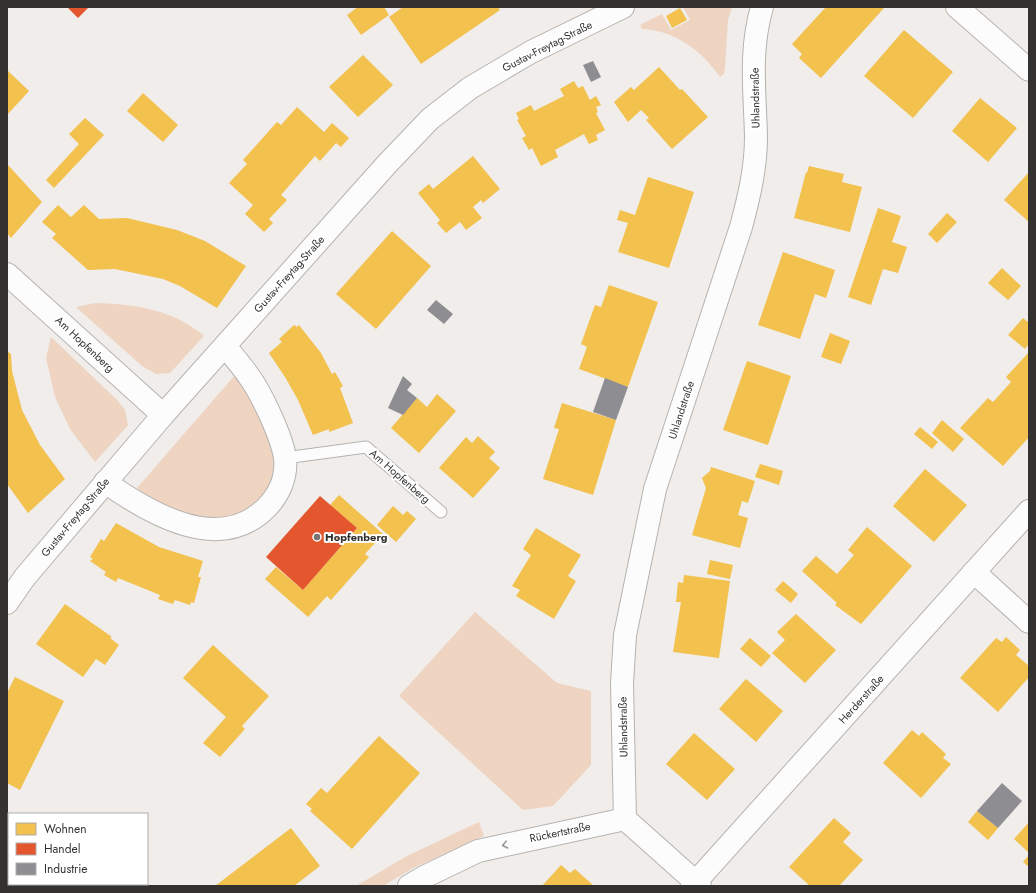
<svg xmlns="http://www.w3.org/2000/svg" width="1036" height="893" font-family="Jost,sans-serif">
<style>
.green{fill:#eed4c1}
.homes{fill:#f2c14e}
.shops{fill:#e4572e}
.industry{fill:#8d8d92}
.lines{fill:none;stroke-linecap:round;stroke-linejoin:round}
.service-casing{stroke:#b5b3b0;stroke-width:13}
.minor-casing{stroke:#b5b3b0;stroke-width:24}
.service{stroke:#fdfcfc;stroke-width:11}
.minor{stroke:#fdfcfc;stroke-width:22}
.oneway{stroke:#989796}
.poi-dot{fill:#767371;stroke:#fff;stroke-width:1.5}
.labels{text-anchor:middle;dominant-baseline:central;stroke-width:4;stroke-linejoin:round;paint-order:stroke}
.street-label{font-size:11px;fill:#343230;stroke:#fff}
.poi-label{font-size:11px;font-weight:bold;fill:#343230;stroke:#fff;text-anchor:start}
</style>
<rect width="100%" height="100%" fill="#f0edea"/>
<!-- green -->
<g class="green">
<path d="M683 7H732L728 20 725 68 724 74 720 77C701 50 676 31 642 29L640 25 662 14 671 30 690 20Z"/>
<path d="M96 303C135 304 174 310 204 336L170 373 156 374 142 366 76 307Z"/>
<path d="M51 337 118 401 125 410 128 425 95 462 70 429 55 397 46 358Z"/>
<path d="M235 375 249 396 263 424 276 460 271 486 249 511 211 521 171 509 152 500 137 488Z"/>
<path d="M475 612 557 683 591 691V765L553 806 523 810 399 696Z"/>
<path d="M479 822 484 836 413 868 383 886H356L407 856Z"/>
</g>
<!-- homes -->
<g class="homes">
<path d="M358 7H384L389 15 361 35 347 15Z"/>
<path d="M403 7H498L500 10 421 64 389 17Z"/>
<path d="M826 7 884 8 821 78 799 58 802 54 792 44Z"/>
<path d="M680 8 687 20 672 28 666 16Z"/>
<path d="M904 30 953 72 913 118 864 76Z"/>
<path d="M363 55 393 85 358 117 329 87Z"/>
<path d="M659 67 680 90 682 89 708 117 672 149 646 120 649 118 641 110 628 122 614 102 631 87 634 90Z"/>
<path d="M7 70 29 91 7 115Z"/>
<path d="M574 81 578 88 583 86 590 100 596 96 601 105 596 107 598 112 596 113 605 130 596 135 598 140 589 144 584 134 555 150 558 157 541 166 532 148 529 150 522 138 526 136 517 120 519 119 516 113 531 105 534 111 564 96 560 89Z"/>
<path d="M143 93 178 125 163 142 127 111Z"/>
<path d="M980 98 1017 128 988 162 952 131Z"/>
<path d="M297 107 324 132 332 123 349 138 341 147 336 143 320 161 315 156 281 195 287 200 269 219 273 223 264 232 245 214 253 205 229 183 247 164 243 160 277 122 281 125Z"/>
<path d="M85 118 104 135 54 188 46 180 79 144 69 134Z"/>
<path d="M473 156 500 189 483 203 481 200 473 207 482 218 466 230 460 222 446 233 437 223 440 220 418 193 429 184 433 189Z"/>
<path d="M7 164 42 202 11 238 7 233Z"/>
<path d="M809 166 844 174 842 182 862 187 850 232 794 218 806 172 807 173Z"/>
<path d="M1029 172V222L1004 200Z"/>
<path d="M648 177 694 192 669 268 618 252 628 223 617 220 620 210 635 215Z"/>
<path d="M58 205 71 217 84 205 99 219 127 218 177 230 205 241 246 266 217 308 180 286 163 279 115 269 88 270 52 238 56 234 42 222Z"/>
<path d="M878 208 901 216 892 242 907 247 898 273 883 269 871 305 848 297Z"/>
<path d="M947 213 957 222 937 243 928 234Z"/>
<path d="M392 231 431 266 376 329 336 294Z"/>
<path d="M783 252 835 270 826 298 815 294 800 339 758 325Z"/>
<path d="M1002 268 1021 286 1008 300 988 283Z"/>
<path d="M609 285 658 302 628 387 579 369 587 347 581 344 595 305 601 307Z"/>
<path d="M1023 318 1029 323V344L1025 349 1008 335Z"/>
<path d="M294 325 297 327 299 325 321 353 332 374 335 372 343 386 340 388 353 423 329 432V429L313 435 298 400 285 377 269 353 282 342 279 339Z"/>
<path d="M830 333 850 341 841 364 821 357Z"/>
<path d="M7 351 11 354 12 371 22 410 40 445 65 479 28 513 7 484Z"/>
<path d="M1029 352V437L1003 466 960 428 988 398 993 402 1011 382 1006 377Z"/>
<path d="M747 361 791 376 768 445 723 430Z"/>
<path d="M437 394 456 411 419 453 391 428 417 398 427 407Z"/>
<path d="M562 403 616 420 593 495 543 479 559 429 554 428Z"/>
<path d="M942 420 964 439 953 452 932 433Z"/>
<path d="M920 427 938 442 932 449 914 434Z"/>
<path d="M478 436 495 452 489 458 500 468 473 498 439 468 466 437 472 443Z"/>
<path d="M760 464 783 471 779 485 755 477Z"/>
<path d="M711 467 755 481 748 503 742 501 738 515 748 518 740 548 692 535 706 488 702 478 710 471Z"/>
<path d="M925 469 967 505 934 542 893 506Z"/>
<path d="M339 495 383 534 365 554 369 557 331 600 327 596 308 617 265 579 276 567 303 590 357 528 330 505Z"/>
<path d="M393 506 403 515 407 511 416 519 396 542 377 525Z"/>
<path d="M116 523 159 547 203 561 198 577H201L194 603 191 602 190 605 175 600 173 604 158 599 160 595 118 578 116 582 104 575 106 572 90 561 93 559 90 557 101 539 104 541Z"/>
<path d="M867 527 912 566 861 624 835 605 837 603 802 571 816 556 837 574 854 555 848 550Z"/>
<path d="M536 528 581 555 568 576 576 581 554 619 516 596 520 590 512 586 531 555 523 549Z"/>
<path d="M710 560 733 565 730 579 707 574Z"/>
<path d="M684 575 730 581 719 658 673 652 681 602H676L678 582 683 583Z"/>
<path d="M783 581 798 594 791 603 775 590Z"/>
<path d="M65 604 112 637 110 638 119 645 105 665 96 659 83 677 36 644Z"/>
<path d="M796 614 836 650 805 683 772 653 785 640 777 632Z"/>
<path d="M1006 637 1020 650 1016 655 1029 666V677L998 712 960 678 996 638 1002 642Z"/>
<path d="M750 638 771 656 761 667 740 649Z"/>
<path d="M213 645 269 696 242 726 245 729 220 757 203 743 226 717 183 678Z"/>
<path d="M15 677 64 701 20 790 7 783V693Z"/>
<path d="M746 679 783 711 756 742 719 709Z"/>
<path d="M912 730 919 736 922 732 946 754 943 758 951 764 921 798 883 763Z"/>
<path d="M694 733 735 769 707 800 666 764Z"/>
<path d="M379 736 420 773 352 849 310 811 312 809 306 804 321 788 327 793Z"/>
<path d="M977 811 998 828 988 840 968 822Z"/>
<path d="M834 818 851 833 843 842 863 860 839 886H810L789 867Z"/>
<path d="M1029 822V853L1014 839Z"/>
<path d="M291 828 320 866 294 886H215Z"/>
<path d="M1029 855V867L1023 862Z"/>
<path d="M561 865 570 873 575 869 594 886H542Z"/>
</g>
<!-- shops -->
<g class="shops">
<path d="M67 7H89L78 18Z"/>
<path d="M320 496 357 528 303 590 266 557Z"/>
</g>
<!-- industry -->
<g class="industry">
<path d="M593 61 601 77 591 82 583 65Z"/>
<path d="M436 300 453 314 444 324 427 310Z"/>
<path d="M403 376 412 384 407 390 417 398 403 415 388 408Z"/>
<path d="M605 378 628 387 616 420 593 412Z"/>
<path d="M1002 783 1022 801 998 828 977 811Z"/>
</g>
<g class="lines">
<defs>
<path id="service" d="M285 458 366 447 441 512"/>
<g id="minor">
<path d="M957 7 1029 70"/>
<path d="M7 274 163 415"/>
<path d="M105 482C149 513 219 555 266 508 279 495 287 477 285 458 282 437 261 392 248 375 241 365 233 356 225 346"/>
<path d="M974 572 1029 622"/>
<path d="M7 603 25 577 163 415 387 164 430 119 470 88 531 52 623 7"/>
<path d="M625 819 622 683 625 635 655 489 741 227C749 197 756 168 756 137 755 91 749 52 762 7"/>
<path d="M625 819 700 886"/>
<path d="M409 886 424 877 478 851 625 819"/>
<path d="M692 886 1029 511"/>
</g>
</defs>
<!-- service casing -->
<use href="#service" class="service-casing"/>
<!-- minor casing -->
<use href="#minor" class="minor-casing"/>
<!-- service -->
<use href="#service" class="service"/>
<!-- minor -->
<use href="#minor" class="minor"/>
</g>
<!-- one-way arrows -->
<defs><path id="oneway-chevron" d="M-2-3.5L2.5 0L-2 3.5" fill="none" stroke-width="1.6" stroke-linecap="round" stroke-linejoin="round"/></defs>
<use class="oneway" href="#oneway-chevron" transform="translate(505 845) rotate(167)"/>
<!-- markers -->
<circle class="poi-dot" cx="317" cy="537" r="4"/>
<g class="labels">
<!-- street labels -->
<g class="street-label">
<text transform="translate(547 46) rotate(-27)">Gustav-Freytag-Straße</text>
<text transform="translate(755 98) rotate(-91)">Uhlandstraße</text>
<text transform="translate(289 274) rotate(-48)">Gustav-Freytag-Straße</text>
<text transform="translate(85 344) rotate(43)">Am Hopfenberg</text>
<text transform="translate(681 410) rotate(-72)">Uhlandstraße</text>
<text transform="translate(400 476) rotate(41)">Am Hopfenberg</text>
<text transform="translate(75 517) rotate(-50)">Gustav-Freytag-Straße</text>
<text transform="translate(861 699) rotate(-48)">Herderstraße</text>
<text transform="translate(623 727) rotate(-91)">Uhlandstraße</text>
<text transform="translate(560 832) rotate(-12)">Rückertstraße</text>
</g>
<!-- poi labels -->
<g class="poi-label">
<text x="325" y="537">Hopfenberg</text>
</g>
</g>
<!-- border -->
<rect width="1036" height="893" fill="none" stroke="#343230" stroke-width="16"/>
<!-- legend -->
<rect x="8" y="813" width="140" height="72" fill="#ffffff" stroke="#aeadac"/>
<rect x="16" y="823" width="20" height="12" fill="#f2c14e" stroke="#aeadac"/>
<text x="44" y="833" font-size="12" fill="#343230">Wohnen</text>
<rect x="16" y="843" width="20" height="12" fill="#e4572e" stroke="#aeadac"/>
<text x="44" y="853" font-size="12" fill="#343230">Handel</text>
<rect x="16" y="863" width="20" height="12" fill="#8d8d92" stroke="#aeadac"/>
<text x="44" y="873" font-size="12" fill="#343230">Industrie</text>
</svg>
